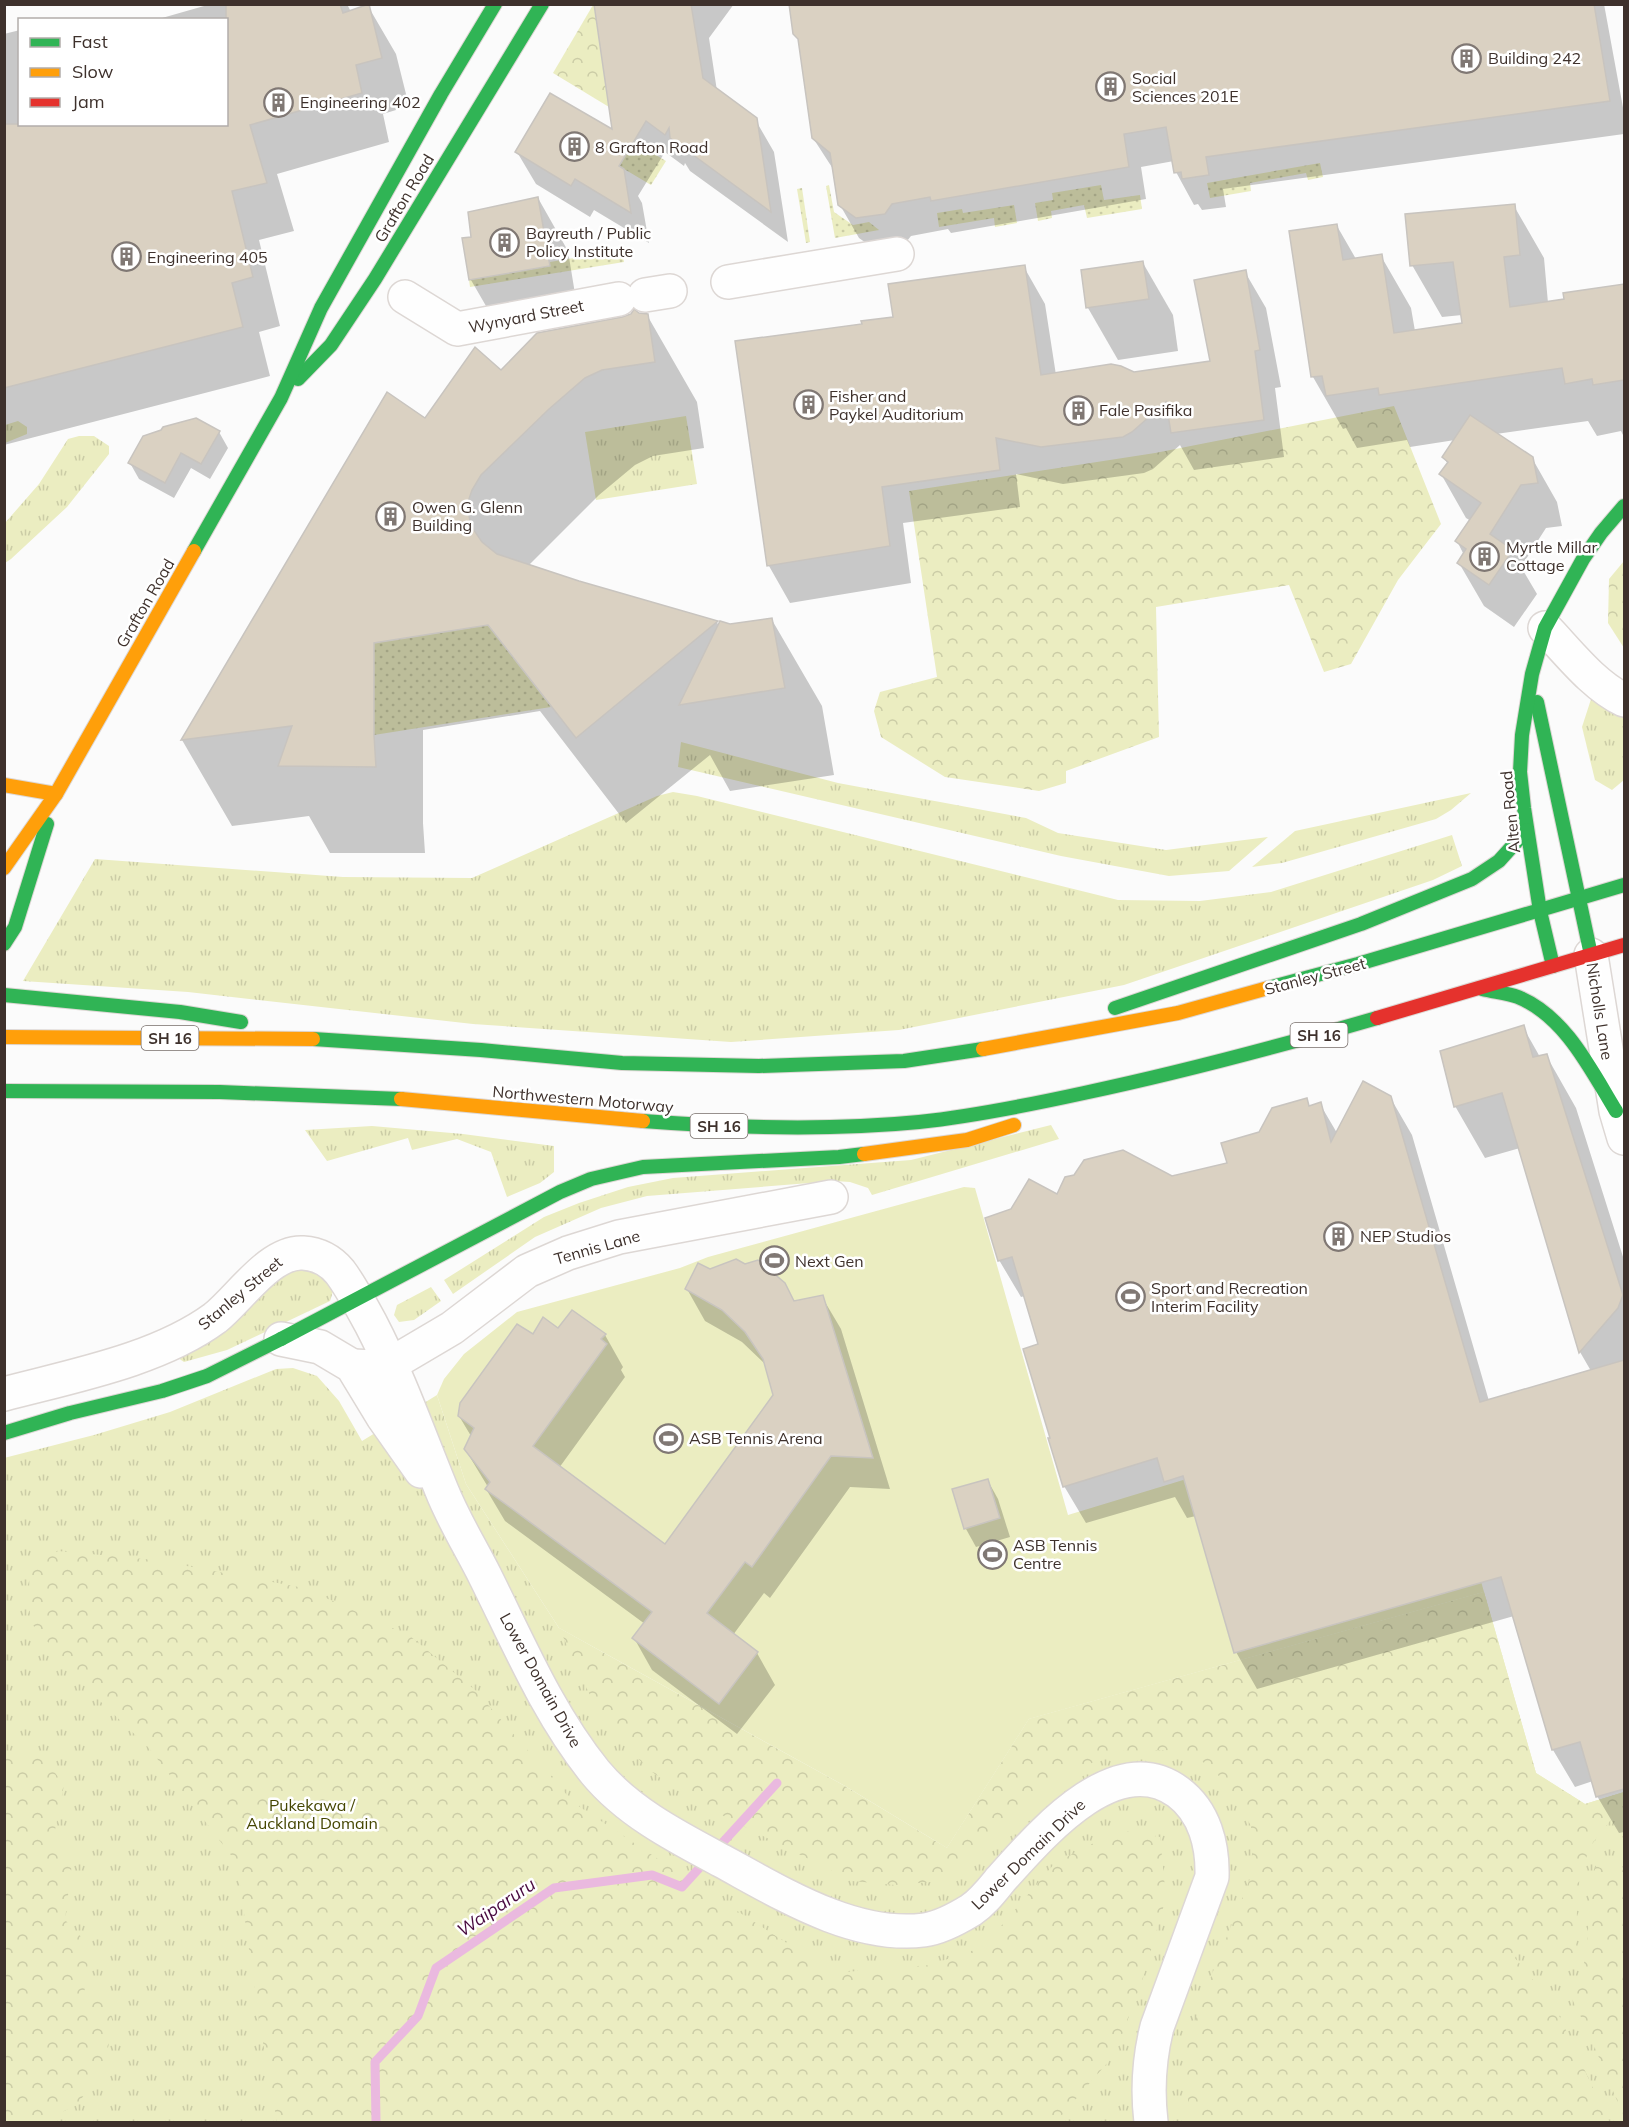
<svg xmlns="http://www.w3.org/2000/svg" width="1629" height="2127" font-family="Mulish,sans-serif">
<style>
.grass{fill:url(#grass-tufts)}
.forest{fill:url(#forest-crowns)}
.garden{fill:url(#garden-dots)}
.pitch{fill:#ebedc1}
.shadow{fill:#0003}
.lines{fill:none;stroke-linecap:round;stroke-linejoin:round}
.stream{stroke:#eab9df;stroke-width:9}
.building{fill:#dad1c2;stroke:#c8c4bf;stroke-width:1.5}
.street-casing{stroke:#ddd7d4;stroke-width:36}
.fast-casing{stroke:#ddd7d4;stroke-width:16}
.slow-casing{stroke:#ddd7d4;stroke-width:16}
.jam-casing{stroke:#ddd7d4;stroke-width:16}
.street{stroke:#fefefe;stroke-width:33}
.fast{stroke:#30b455;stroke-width:14}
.slow{stroke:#ff9f0a;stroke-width:14}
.jam{stroke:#e5322d;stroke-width:14}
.labels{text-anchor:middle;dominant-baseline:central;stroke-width:5;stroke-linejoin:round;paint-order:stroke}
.shield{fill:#fff;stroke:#786f6b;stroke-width:1.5}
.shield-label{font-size:15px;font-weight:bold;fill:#3e312c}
.poi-label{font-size:16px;fill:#3e312c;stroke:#fff;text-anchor:start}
.street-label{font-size:16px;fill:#3e312c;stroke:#fff}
.park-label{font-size:16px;fill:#444500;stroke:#fff}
.water-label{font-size:18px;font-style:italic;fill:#47093e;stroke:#fff}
</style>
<defs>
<pattern id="grass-tufts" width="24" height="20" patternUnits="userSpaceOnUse" patternTransform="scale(1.5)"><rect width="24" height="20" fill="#ebedc1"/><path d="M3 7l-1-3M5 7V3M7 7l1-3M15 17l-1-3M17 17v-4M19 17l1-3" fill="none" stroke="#cbcca6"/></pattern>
<pattern id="forest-crowns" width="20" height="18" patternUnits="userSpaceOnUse" patternTransform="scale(1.5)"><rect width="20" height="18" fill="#ebedc1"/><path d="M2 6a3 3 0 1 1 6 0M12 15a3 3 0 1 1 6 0" fill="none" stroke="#cbcca6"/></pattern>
<pattern id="garden-dots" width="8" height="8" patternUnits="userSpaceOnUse" patternTransform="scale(1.5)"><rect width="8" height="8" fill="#ebedc1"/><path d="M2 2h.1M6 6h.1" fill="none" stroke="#cbcca6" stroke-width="1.8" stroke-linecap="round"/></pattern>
</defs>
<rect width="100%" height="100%" fill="#fbfbfb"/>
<!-- grass -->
<g class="grass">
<path d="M686 416 697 484 596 500 585 432Z"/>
<path d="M18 421 27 427V434L5 443V425Z"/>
<path d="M79 436H94L109 446V454L67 507 11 559 5 563V523L39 484 68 439Z"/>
<path d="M1593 693 1624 712V780L1612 790 1595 780 1582 727Z"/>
<path d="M681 742 838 783 1026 818 1058 833 1166 850 1268 837 1229 871 1169 876 1061 856 678 767Z"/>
<path d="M673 792 697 796 1118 900 1200 901 1271 892 1452 835 1462 866 1433 880 1124 985 899 1030 731 1042 473 1024 188 992 23 981 95 859 343 877 472 878 657 796Z"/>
<path d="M1471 793 1451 810 1436 819 1282 863 1252 867 1295 831Z"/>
<path d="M1051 1125 1059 1139 872 1195 868 1188 850 1182 835 1181 647 1196 601 1208 535 1237 453 1294 444 1280 544 1217 579 1203 628 1187 673 1178 911 1160Z"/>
<path d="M372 1126 463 1134 554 1146V1172L540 1183 507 1197 491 1152 457 1139 412 1150 408 1138 327 1161 305 1130Z"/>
<path d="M298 1268 321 1272 334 1288 330 1301 227 1350 184 1362 178 1358 274 1277Z"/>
<path d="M431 1287 441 1301 414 1320 399 1322 394 1315 397 1305Z"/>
<path d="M293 1368 317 1376 339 1401 362 1441 437 1395 466 1484 559 1628 947 1848 1029 1719 1484 1592 1536 1773 1585 1804 1624 1792V2122H5L4 1458 94 1435 170 1412 276 1369Z"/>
</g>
<!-- forest -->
<g class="forest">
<path d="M593 5H594L609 107 553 73Z"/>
<path d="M1394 406 1441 524 1398 580 1351 664 1324 672 1289 585 1156 607 1159 737 1066 771V783L1039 791 945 777 881 737 874 711 880 692 937 677 909 491 1155 453Z"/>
<path d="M1624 561V648L1608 623 1609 579Z"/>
<path d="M58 1551 155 1560 304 1588 410 1636 475 1690 574 1803 694 1883 833 1973 930 1965 983 1947 1055 1863 1119 1830 1160 1837 1166 1898 1143 1978 1115 2054 1056 2122H277L258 2014 237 1863 149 1748 102 1703 30 1622 29 1570Z"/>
<path d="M1484 1592 1536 1773 1585 1804 1624 1792V1803L1592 1844 1580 1872 1577 1908 1576 1956 1560 1976 1550 1972 1523 1945 1515 1958 1555 2007 1609 2122H1190L1184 2053 1210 1979 1253 1871 1251 1826 1228 1784 1203 1762 1179 1750 1120 1751 1061 1776 1004 1831 976 1855 931 1882 895 1885 852 1881 690 1799 648 1769 600 1717 559 1628 845 1786 947 1848 1029 1719Z"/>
<path d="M7 1755 45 1759 64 1785 53 1840 73 1855 65 1920 90 1946 84 1995 106 1996 113 2024 104 2067 77 2105 49 2118 48 2122H5L4 1757Z"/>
<path d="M1596 1866 1611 1872 1624 1869V2117L1587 2029 1567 1989 1583 1969 1587 1946 1591 1883Z"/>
</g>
<!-- garden -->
<g class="garden">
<path d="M634 142 666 161 651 185 619 166Z"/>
<path d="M1320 163 1323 177 1308 180 1306 173 1250 183 1251 191 1210 198 1207 183Z"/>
<path d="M829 185 834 212 853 225 869 222 879 230 835 238 826 186Z"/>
<path d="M1101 185 1104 200 1140 195 1142 209 1087 218 1084 205 1051 211 1052 218 1038 221 1035 203 1053 200 1052 193Z"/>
<path d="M802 188 810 242 806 243 797 189Z"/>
<path d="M1014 205 1017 223 995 227 994 218 939 227 937 213 962 209 963 213Z"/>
<path d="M622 250 624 262 470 287 469 280 550 266V262Z"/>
<path d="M488 625 551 707 374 735V643Z"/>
</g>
<!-- pitch -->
<path class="pitch" d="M964 1187 975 1188 1068 1515 1285 1449 1432 1408 1484 1592 1029 1719 947 1848 845 1786 559 1628 466 1484 437 1395 444 1379 464 1354 517 1312 680 1268 708 1257Z"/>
<!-- shadow -->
<g class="shadow">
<path d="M211 4H347L351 12 368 6 396 54 409 106 383 114 389 142 277 174 294 231 259 240 280 326 259 332 270 376 4 445V34L20 30V124H226V20H155Z"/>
<path d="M595 4H734L709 38 717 91 755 119 774 152 788 242 690 171 685 163 684 166 665 152 638 196 642 203 649 243 594 210 590 217 536 184 517 152 614 132Z"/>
<path d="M791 4H1604L1624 113V134L1223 189 1226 207 1202 210 1198 204 1194 205 1176 172 1174 161 1141 167 1146 199 951 233 948 229 911 236 903 246 876 250 859 238 840 205 835 172 813 138 800 43 795 34Z"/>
<path d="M538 198 568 251 579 318 501 332 471 280 464 240 472 238Z"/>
<path d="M1514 206 1544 258 1548 303 1566 301 1565 294 1624 286V437L1621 431 1597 436 1588 421 1496 434 1532 458 1557 502 1562 526 1546 528 1521 567 1537 594 1514 627 1484 606 1459 563 1464 555 1457 541 1471 521 1466 518 1441 474 1448 464 1443 457 1455 440 1410 447 1407 440 1357 448 1346 428 1343 429 1313 377 1337 226 1356 259 1381 256 1411 308 1415 331 1463 324 1462 315 1442 317 1412 265Z"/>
<path d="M1143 263 1173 315 1178 351 1118 360 1088 308 1082 272Z"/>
<path d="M1024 267 1045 304 1056 375 1134 374 1211 362 1245 272 1266 308 1281 387 1275 388 1284 457 1194 470 1180 445 1153 469 1144 473 1063 484 1016 474 1020 507 903 523 911 583 790 603 769 566 864 325 894 318Z"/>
<path d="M638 314 647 315 697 402 704 448 653 456 635 465 599 495 528 566 579 582 717 622 719 627 772 620 822 706 834 775 730 791 710 755 626 823 540 711 423 730V823L425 853H330L309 816 232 826 182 740 426 420 501 372Z"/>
<path d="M219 432 228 448 210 479 191 468 174 498 139 479 130 463Z"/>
<path d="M1523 1027 1540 1057 1546 1055 1576 1108 1624 1260V1832L1619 1833 1597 1796 1593 1781 1575 1787 1553 1750 1514 1616 1257 1689 1236 1652 1196 1516 1187 1518 1175 1497 1086 1523 1064 1486 1052 1439 1040 1345 1025 1296 1021 1297 999 1260 1058 1196 1172 1177 1229 1165 1260 1134 1306 1100 1310 1107 1320 1104 1337 1133 1390 1097 1412 1135 1489 1401 1591 1371 1580 1352 1520 1148 1485 1158 1455 1106Z"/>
<path d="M710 1271 784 1284 795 1303 822 1297 841 1329 890 1489 850 1487 770 1598 764 1593 733 1635 757 1653 775 1685 737 1734 652 1670 634 1638 645 1624 505 1521 486 1489 488 1487 465 1449 471 1436 459 1416 533 1336 558 1330 605 1335 623 1367 621 1370 625 1377 559 1468 665 1546 775 1395 765 1364 742 1342 705 1321 687 1289Z"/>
<path d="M988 1481 998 1499 1010 1537 976 1547 966 1529 954 1490Z"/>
</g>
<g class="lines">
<!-- stream -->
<path class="stream" d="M376 2122 375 2062 418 2016 436 1968 554 1888 652 1875 682 1887 777 1783"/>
</g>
<!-- building -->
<g class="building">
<path d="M226 4H340L343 13 369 4 382 58 356 65 362 93 250 125 267 183 232 191 253 277 232 283 243 327 4 388V124H226Z"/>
<path d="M594 4H691L703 78 757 118 771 212 670 138 669 128 665 135 646 121 619 166 624 169 631 213 575 179 571 186 515 152 550 93 612 129Z"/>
<path d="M789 4H1594L1610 101 1206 157 1209 175 1182 179 1181 172 1174 173 1166 127 1124 134 1129 167 931 201 930 197 892 204 885 214 856 218 838 205 830 153 812 138 798 39 793 34Z"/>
<path d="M538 197 550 266 469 280 462 238 471 237 468 212Z"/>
<path d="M1515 204 1520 255 1504 257 1510 307 1564 299 1563 293 1624 284V380L1593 385 1592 379 1565 384 1562 368 1379 395 1378 388 1326 396 1322 376 1311 377 1289 231 1337 224 1343 260 1382 254 1394 333 1462 323 1453 262 1410 266 1405 214Z"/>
<path d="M1143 261 1149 299 1086 308 1081 270Z"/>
<path d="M1025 265 1041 375 1111 364 1121 366 1134 372 1210 361 1194 280 1246 270 1260 350 1255 351 1264 420 1171 433 1166 402 1132 432 1123 437 1041 447 996 438 1000 470 882 487 890 546 767 566 735 341 862 324 861 321 893 317 888 284Z"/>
<path d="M634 309 639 313 648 314 655 362 602 370 585 378 549 409 481 475 472 490 467 505 471 526 482 542 497 554 579 581 718 621 576 738 488 625 374 643V735L376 767 278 766 292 726 181 740 387 392 425 418 475 347 501 370 537 333 622 317 631 314Z"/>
<path d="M1470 415 1533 457 1538 483 1521 485 1490 534 1513 550 1489 585 1457 563 1466 549 1455 541 1481 503 1439 474 1448 462 1442 457Z"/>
<path d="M196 418 220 431 201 464 181 453 165 483 128 463 143 436 161 430 163 427Z"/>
<path d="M772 618 785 688 679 705 720 621 730 624Z"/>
<path d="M1524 1025 1533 1057 1547 1054 1623 1295 1618 1308 1579 1353 1502 1093 1454 1107 1440 1051Z"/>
<path d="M1363 1081 1391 1096 1480 1402 1624 1360V1789L1596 1797 1580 1742 1552 1750 1501 1577 1234 1653 1183 1476 1164 1482 1157 1458 1063 1487 1048 1438H1050L1023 1349 1038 1344 1012 1257 998 1261 985 1218 1011 1209 1029 1179 1057 1194 1065 1177 1074 1175 1084 1160 1123 1150 1172 1176 1227 1163 1221 1143 1259 1132 1272 1108 1307 1098 1309 1106 1321 1102 1331 1142Z"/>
<path d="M736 1259 745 1264 758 1260 785 1283 794 1301 823 1295 873 1458 831 1456 752 1567 745 1562 707 1613 758 1652 719 1704 632 1638 652 1612 485 1489 490 1482 464 1449 474 1428 458 1416 460 1403 517 1324 533 1334 543 1317 558 1328 572 1310 606 1334 601 1339 607 1344 533 1446 665 1544 773 1395 763 1359 745 1332 722 1310 685 1289 698 1263 710 1269Z"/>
<path d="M988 1479 1000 1518 964 1529 952 1489Z"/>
</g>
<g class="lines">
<defs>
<g id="street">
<path d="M728 282 897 254"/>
<path d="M645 295 670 291"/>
<path d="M405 297 457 329 619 299"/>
<path d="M1545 628C1569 653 1593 685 1624 700"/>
<path d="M1591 955 1616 1111 1624 1138"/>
<path d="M281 1339 320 1347 352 1366 383 1417 421 1471"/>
<path d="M352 1366 378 1367 391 1364 452 1328 527 1271 568 1253 619 1237 831 1197"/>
<path d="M4 1394C72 1376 158 1360 215 1318 240 1298 270 1251 303 1253 318 1254 331 1261 340 1272 352 1288 361 1306 371 1324 399 1378 419 1435 442 1491 454 1521 471 1548 485 1576 518 1642 548 1714 595 1772 628 1812 677 1837 722 1861 781 1893 854 1939 924 1930 939 1928 958 1918 971 1910 983 1902 992 1890 1001 1879 1040 1836 1115 1746 1178 1792 1205 1812 1213 1846 1212 1877L1157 2027C1149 2059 1147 2089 1151 2122"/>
</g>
<g id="fast">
<path d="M298 379 331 345 375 279 542 4"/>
<path d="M194 551 281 398 321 308 441 94 495 4"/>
<path d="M1537 702 1591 955"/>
<path d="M4 944 15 927 47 824"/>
<path d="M1553 966 1540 911 1524 808 1520 772 1522 735 1532 674 1545 628 1583 559 1601 533 1624 506"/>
<path d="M1268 988 1358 964 1624 885"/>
<path d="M1482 989C1494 992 1507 993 1518 997 1565 1016 1591 1070 1616 1111"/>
<path d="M4 995 180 1012 241 1022"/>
<path d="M1115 1008 1361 924 1472 879 1499 861 1527 830"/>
<path d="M313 1039 481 1050 622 1063 759 1066 904 1061 983 1049"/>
<path d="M4 1091 220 1092 401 1099"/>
<path d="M643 1121C734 1128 827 1131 919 1122 974 1116 1029 1105 1084 1093 1183 1072 1280 1046 1377 1018"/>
<path d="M281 1339 560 1192 591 1179 643 1167 839 1157 864 1154"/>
<path d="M4 1433 70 1413 162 1391 207 1376 281 1339"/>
</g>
<g id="slow">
<path d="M4 785 56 794"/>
<path d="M4 868 56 794 194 551"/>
<path d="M4 1037 313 1039"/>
<path d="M983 1049 1178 1013 1268 988"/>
<path d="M401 1099 643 1121"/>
<path d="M864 1154 967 1140 1014 1125"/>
</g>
<path id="jam" d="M1377 1018 1624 945"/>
</defs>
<!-- street casing -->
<use href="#street" class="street-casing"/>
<!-- fast casing -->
<use href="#fast" class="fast-casing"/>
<!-- slow casing -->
<use href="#slow" class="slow-casing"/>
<!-- jam casing -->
<use href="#jam" class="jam-casing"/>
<!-- street -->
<use href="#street" class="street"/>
<!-- fast -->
<use href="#fast" class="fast"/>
<!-- slow -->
<use href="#slow" class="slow"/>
<!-- jam -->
<use href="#jam" class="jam"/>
</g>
<!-- icons -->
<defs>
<symbol id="building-ring" viewBox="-11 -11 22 22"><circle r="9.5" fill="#fff" stroke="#807874" stroke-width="1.5"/><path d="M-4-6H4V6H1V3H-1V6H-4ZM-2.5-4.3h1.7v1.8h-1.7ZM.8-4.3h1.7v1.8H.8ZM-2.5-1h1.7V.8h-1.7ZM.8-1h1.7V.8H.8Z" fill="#807874"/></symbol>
<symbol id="stadium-ring" viewBox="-11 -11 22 22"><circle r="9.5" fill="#fff" stroke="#807874" stroke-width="1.5"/><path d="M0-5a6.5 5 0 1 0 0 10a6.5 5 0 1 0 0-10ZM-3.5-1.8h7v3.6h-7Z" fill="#807874"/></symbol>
</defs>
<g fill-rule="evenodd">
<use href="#building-ring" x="1450" y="42" width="33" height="33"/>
<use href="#building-ring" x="1094" y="70" width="33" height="33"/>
<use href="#building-ring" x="262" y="86" width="33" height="33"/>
<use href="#building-ring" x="558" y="130" width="33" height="33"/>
<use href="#building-ring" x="488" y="226" width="33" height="33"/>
<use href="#building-ring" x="110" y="240" width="33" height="33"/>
<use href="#building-ring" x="792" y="388" width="33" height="33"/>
<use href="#building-ring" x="1062" y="394" width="33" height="33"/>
<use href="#building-ring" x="374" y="500" width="33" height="33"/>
<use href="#building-ring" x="1468" y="540" width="33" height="33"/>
<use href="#building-ring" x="1322" y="1220" width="33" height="33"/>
<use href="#stadium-ring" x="758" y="1244" width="33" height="33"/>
<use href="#stadium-ring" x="1114" y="1280" width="33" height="33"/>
<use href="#stadium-ring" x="652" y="1422" width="33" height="33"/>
<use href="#stadium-ring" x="976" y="1538" width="33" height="33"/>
</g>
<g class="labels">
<!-- shield labels -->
<g class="shield">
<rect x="1290.5" y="1023" width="57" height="24" rx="4.5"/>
<rect x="141.5" y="1026" width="57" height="24" rx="4.5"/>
<rect x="690.5" y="1114" width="57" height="24" rx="4.5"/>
</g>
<g class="shield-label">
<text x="1319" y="1035">SH 16</text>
<text x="170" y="1038">SH 16</text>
<text x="719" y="1126">SH 16</text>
</g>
<!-- poi labels -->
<g class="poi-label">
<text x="1488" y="58">Building 242</text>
<text x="1132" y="78">Social<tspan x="1132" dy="18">Sciences 201E</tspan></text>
<text x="300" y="102">Engineering 402</text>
<text x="595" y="147">8 Grafton Road</text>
<text x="526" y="233">Bayreuth / Public<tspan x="526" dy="18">Policy Institute</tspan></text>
<text x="147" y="257">Engineering 405</text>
<text x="829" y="396">Fisher and<tspan x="829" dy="18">Paykel Auditorium</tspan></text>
<text x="1099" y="410">Fale Pasifika</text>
<text x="412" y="507">Owen G. Glenn<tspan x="412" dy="18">Building</tspan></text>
<text x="1506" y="547">Myrtle Millar<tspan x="1506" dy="18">Cottage</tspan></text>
<text x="1360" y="1236">NEP Studios</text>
<text x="795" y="1261">Next Gen</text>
<text x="1151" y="1288">Sport and Recreation<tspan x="1151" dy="18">Interim Facility</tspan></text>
<text x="689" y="1438">ASB Tennis Arena</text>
<text x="1013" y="1545">ASB Tennis<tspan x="1013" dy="18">Centre</tspan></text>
</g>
<!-- street labels -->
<g class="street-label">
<text transform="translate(404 198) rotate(-59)">Grafton Road</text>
<text transform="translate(526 316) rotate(-11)">Wynyard Street</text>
<text transform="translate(145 603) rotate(-60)">Grafton Road</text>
<text transform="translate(1510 812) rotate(-96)">Alten Road</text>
<text transform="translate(1315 976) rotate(-15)">Stanley Street</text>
<text transform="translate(1600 1011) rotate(81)">Nicholls Lane</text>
<text transform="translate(583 1099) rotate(5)">Northwestern Motorway</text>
<text transform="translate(597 1247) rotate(-16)">Tennis Lane</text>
<text transform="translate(240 1293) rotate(-40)">Stanley Street</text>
<text transform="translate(541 1680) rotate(61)">Lower Domain Drive</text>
<text transform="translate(1028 1854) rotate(-44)">Lower Domain Drive</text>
</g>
<!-- park labels -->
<g class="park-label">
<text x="312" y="1805">Pukekawa /<tspan x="312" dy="18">Auckland Domain</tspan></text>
</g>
<!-- water labels -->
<g class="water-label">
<text transform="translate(496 1907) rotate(-34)">Waiparuru</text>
</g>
</g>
<!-- border -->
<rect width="1629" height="2127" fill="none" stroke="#3e312c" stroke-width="12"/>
<!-- legend -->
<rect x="18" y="18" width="210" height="108" fill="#ffffff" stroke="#b2adab" stroke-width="1.5"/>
<rect x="30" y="38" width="30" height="9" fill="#30b455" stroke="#b2adab" stroke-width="1.5"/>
<text x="72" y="48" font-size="18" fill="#3e312c">Fast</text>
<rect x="30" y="68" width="30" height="9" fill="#ff9f0a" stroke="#b2adab" stroke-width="1.5"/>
<text x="72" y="78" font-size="18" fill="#3e312c">Slow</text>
<rect x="30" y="98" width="30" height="9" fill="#e5322d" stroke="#b2adab" stroke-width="1.5"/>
<text x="72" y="108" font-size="18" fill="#3e312c">Jam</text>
</svg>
